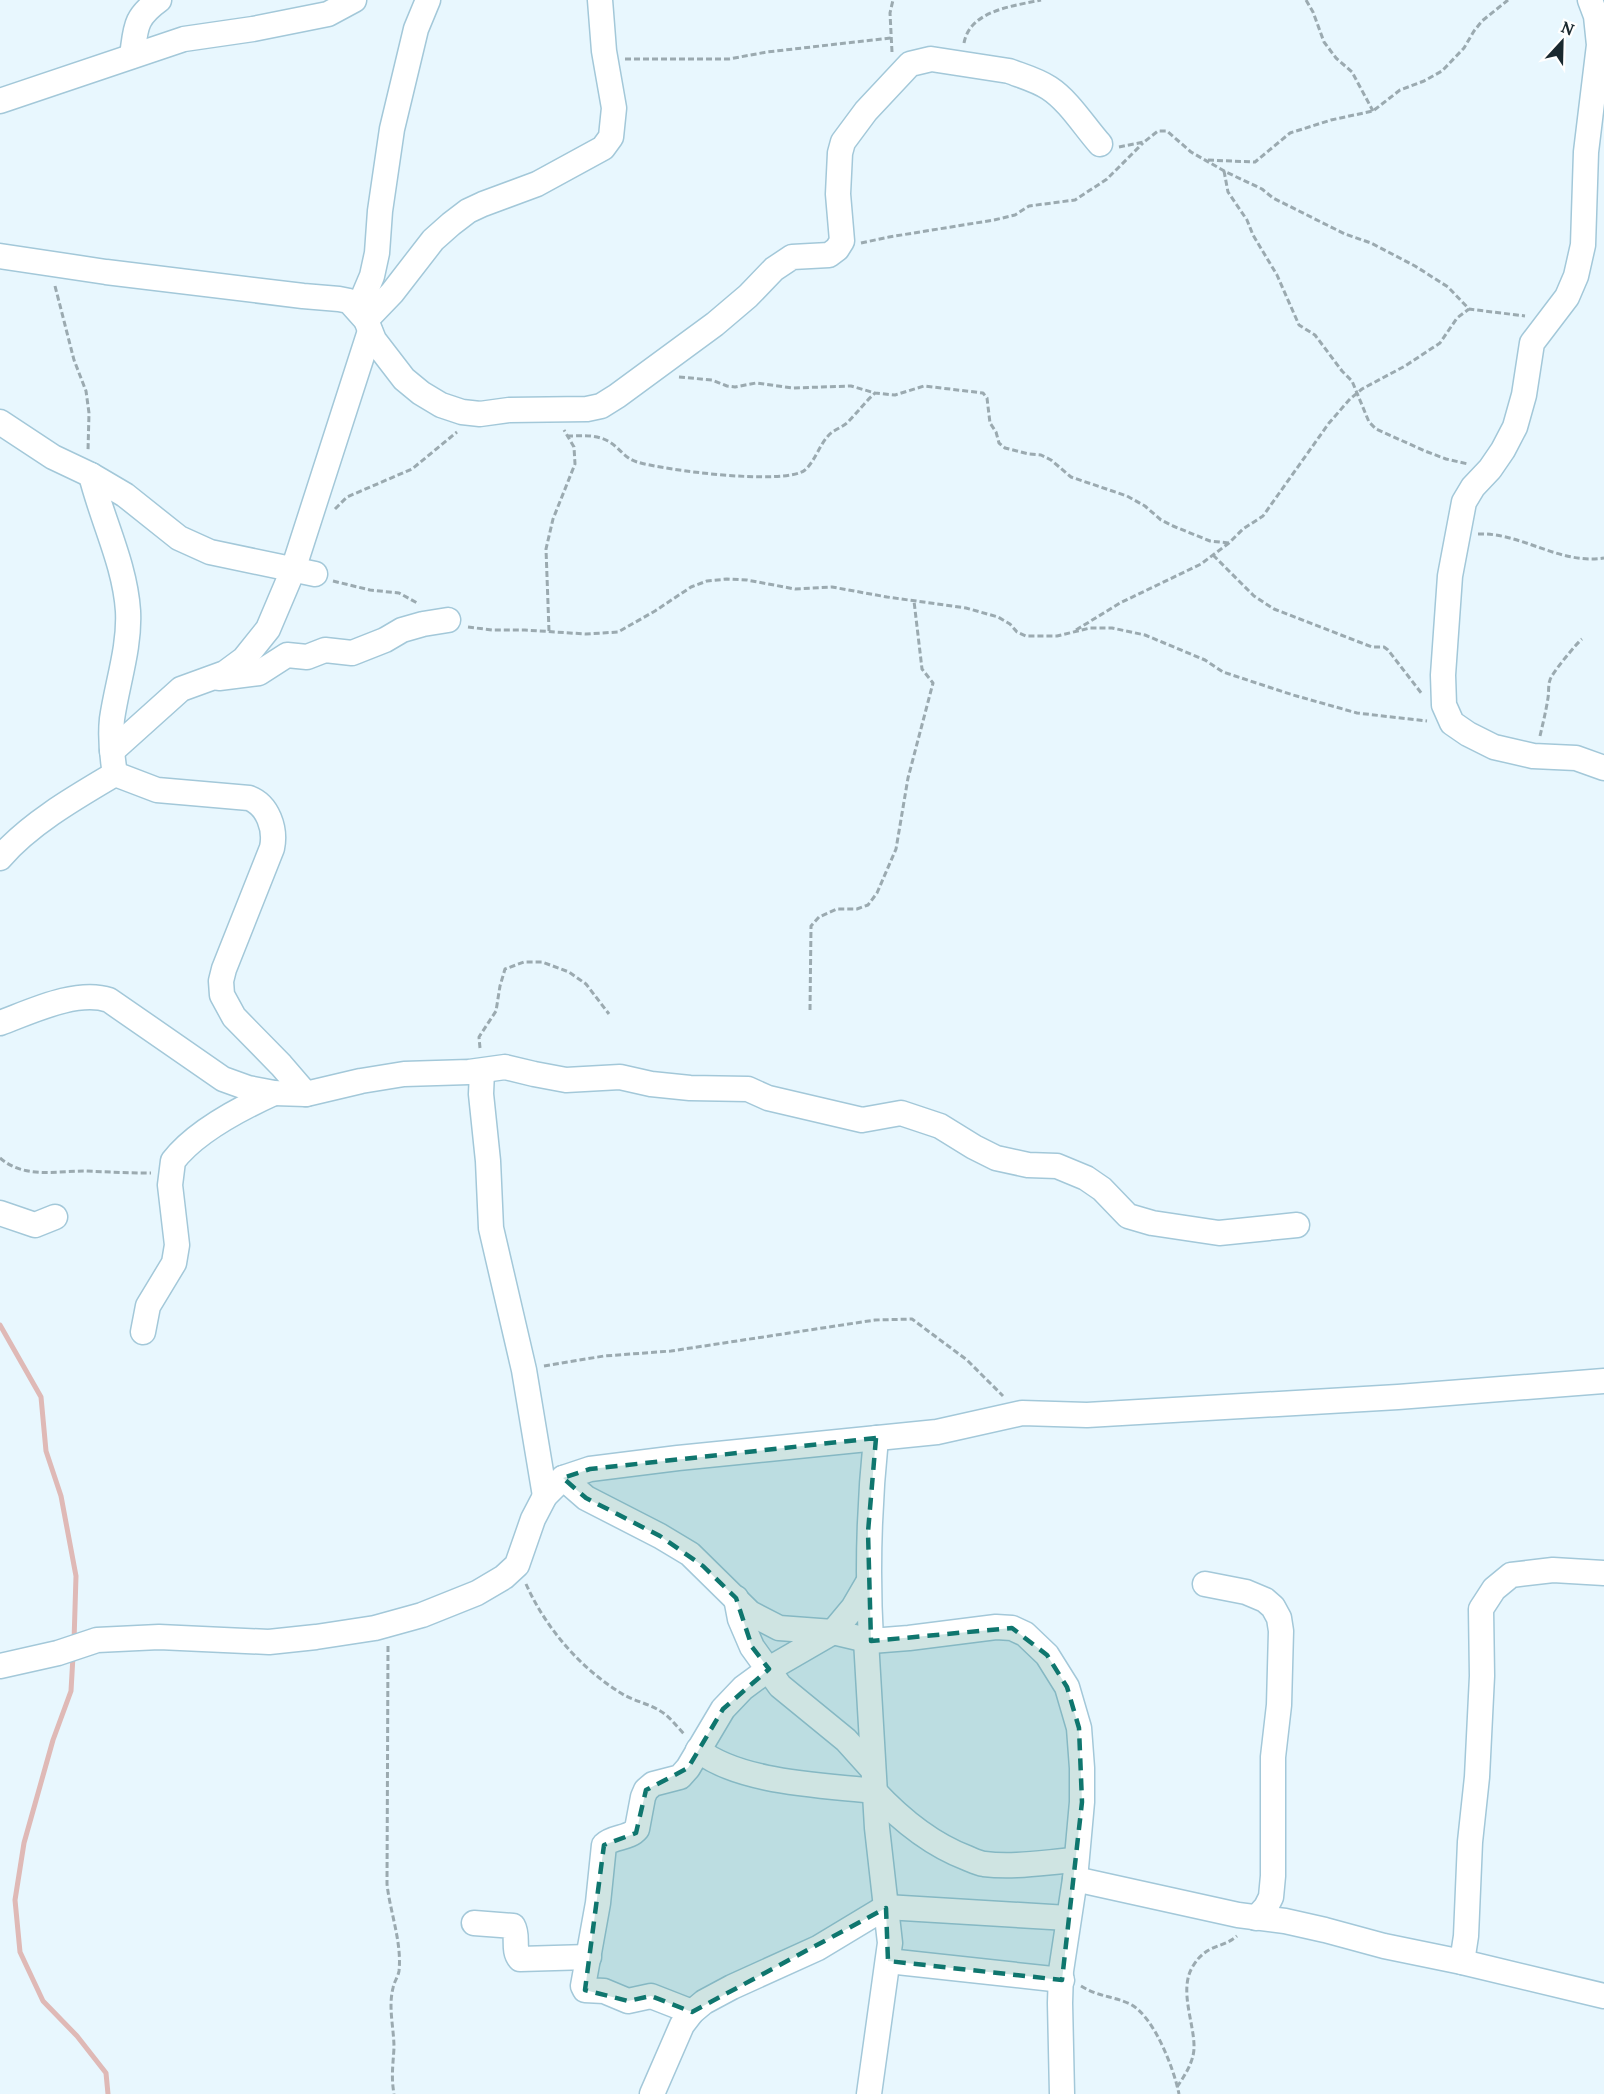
<svg xmlns="http://www.w3.org/2000/svg" width="1604" height="2094" font-family="Lora,serif">
<style>
.lines{fill:none;stroke-linecap:round;stroke-linejoin:round}
.stream{stroke:#dfb9b6;stroke-width:5}
.minor-casing{stroke:#a3c8d9;stroke-width:27}
.path{stroke:#9baab0;stroke-width:3;stroke-dasharray:6 3;stroke-linecap:butt}
.minor{stroke:#fff;stroke-width:24}
.marked{fill:#0f766e;fill-opacity:0.2;stroke:#0f766e;stroke-width:4.5;stroke-dasharray:12 8;stroke-linejoin:round}
</style>
<rect width="100%" height="100%" fill="#e8f7fe"/>
<g class="lines">
<!-- stream -->
<g class="stream">
<path d="M0 1325 41 1397 46 1451 61 1496 76 1576 74 1641"/>
<path d="M73 1656 71 1691 53 1740 24 1843 15 1900 20 1952 43 2001 77 2036 106 2073 108 2094"/>
</g>
<defs>
<g id="minor">
<path d="M1590 0 1596 16 1599 45 1586 152 1583 245 1576 276 1567 297 1532 343 1524 395 1515 427 1503 450 1490 469 1473 487 1464 502 1450 576 1443 675 1444 705 1452 723 1468 734 1494 747 1533 756 1576 758 1604 768"/>
<path d="M132 56C136 28 134 18 159 0"/>
<path d="M0 101 184 39 253 29 328 14 354 0"/>
<path d="M0 256 106 272 303 296 339 299 349 301 366 320 374 340 404 379 421 393 441 405 462 412 480 414 509 410 587 409 601 406 617 396 715 324 748 296 774 269 792 257 829 255 837 249 842 241 838 194 840 153 843 142 866 111 910 64 931 59 1009 71C1022 76 1037 80 1049 88 1069 101 1084 126 1100 144"/>
<path d="M358 309 372 276 377 253 380 211 392 129 416 29 428 0"/>
<path d="M366 320 392 293 433 240 451 224 468 211 483 204 537 184 603 148 611 137 614 108 604 51 600 0"/>
<path d="M0 422 53 457 91 475 125 495 179 538 210 552 315 574"/>
<path d="M91 475C102 520 125 564 128 611 130 647 117 684 112 719 110 738 112 756 115 774L157 790 249 798C268 805 276 829 272 848L224 969 221 981 222 995 234 1017 281 1065 306 1094"/>
<path d="M219 678 259 673 287 655 307 657 325 650 352 653 385 640 402 630 423 624 448 620"/>
<path d="M112 751 181 689 225 673 244 659 268 629 293 570 370 331"/>
<path d="M0 858C29 824 76 797 115 774"/>
<path d="M0 1023C30 1012 77 989 109 1000L223 1079 248 1088 274 1093 306 1094 361 1081 404 1074 469 1072 505 1067 534 1074 566 1080 620 1077 651 1084 690 1088 748 1089 768 1098 862 1120 901 1113 940 1126 974 1147 996 1158 1028 1165 1057 1166 1086 1178 1102 1189 1128 1216 1152 1223 1219 1233 1297 1225"/>
<path d="M482 1071 481 1094 488 1161 491 1228 524 1370 545 1496"/>
<path d="M0 1213 35 1225 55 1217"/>
<path d="M143 1332 148 1306 174 1263 177 1245 170 1185 173 1161C195 1132 241 1108 274 1093"/>
<path d="M563 1478 586 1498 660 1536 690 1554 750 1613 779 1628 833 1632 871 1641 909 1638 996 1627 1012 1628 1025 1634 1047 1655 1067 1687 1079 1728 1082 1768V1802L1075 1879 1061 1971 1060 2003 1062 2094"/>
<path d="M1205 1584 1246 1592 1265 1600 1273 1607 1279 1618 1281 1631 1279 1705 1273 1757V1876L1271 1897 1266 1907 1256 1918"/>
<path d="M736 1598 740 1619 752 1647 780 1686 846 1740 873 1770"/>
<path d="M866 1640 877 1828 890 1943 869 2094"/>
<path d="M871 1641C867 1572 869 1506 876 1438"/>
<path d="M0 1666 58 1653 97 1640 159 1637 269 1642 316 1637 375 1628 422 1615 477 1593 504 1577 517 1565 533 1519 545 1496 563 1478 590 1469 678 1458 937 1432 1022 1413 1087 1415 1398 1397 1604 1381"/>
<path d="M698 1750C740 1783 822 1785 874 1791 901 1820 930 1844 967 1858 972 1860 978 1863 984 1864 1014 1868 1046 1862 1076 1860"/>
<path d="M1075 1879 1238 1915 1285 1921 1325 1930 1384 1946 1462 1962 1604 1996"/>
<path d="M474 1923 513 1926C519 1936 512 1950 520 1959L589 1957"/>
<path d="M888 1961 1062 1980"/>
<path d="M1462 1962 1466 1936 1470 1842 1477 1777 1482 1676 1481 1609 1494 1589 1511 1575 1553 1570 1604 1573"/>
<path d="M692 2012 651 1996 628 2001 604 1991 585 1990 583 1986 598 1903 604 1845C613 1836 629 1839 637 1829L643 1797 646 1790 653 1784 680 1777 688 1768 723 1709 743 1688 769 1669 833 1632 853 1608 867 1584"/>
<path d="M652 2094 682 2025 692 2012 704 2002 732 1987 818 1948 886 1907 1068 1918"/>
</g>
</defs>
<!-- minor casing -->
<use href="#minor" class="minor-casing"/>
<!-- path -->
<g class="path">
<path d="M1306 0 1313 12 1324 42 1336 58 1352 72 1373 111"/>
<path d="M964 43C970 10 1014 6 1041 0"/>
<path d="M892 52 890 13 893 0"/>
<path d="M625 59H729L767 52 891 38"/>
<path d="M1119 147 1144 142 1158 131H1167L1191 152 1226 172 1262 189 1273 198 1345 234 1371 243 1415 266 1448 287 1469 309 1525 316"/>
<path d="M1208 160 1255 162 1290 133 1331 120 1373 111 1400 90 1424 81 1442 71 1464 48 1474 31 1482 21 1508 0"/>
<path d="M1224 171 1228 192 1247 220 1253 235 1277 275 1299 325 1315 335 1342 371 1352 381 1369 422 1376 429 1425 451 1446 459 1468 464"/>
<path d="M861 243 889 237 994 220 1015 215 1029 206 1075 200 1107 179 1143 143"/>
<path d="M55 286 74 360 86 391 89 413 88 451"/>
<path d="M679 377 712 380 727 386 735 387 756 383 793 388 851 386 875 393 895 395 924 386 983 393 987 398 990 423 996 432 999 443 1005 448 1029 454 1041 455 1051 460 1071 477 1127 496 1145 506 1161 520 1173 526 1210 541 1229 543"/>
<path d="M567 436C581 436 595 434 608 441 619 447 624 458 637 462 663 470 785 486 805 470 815 461 819 446 828 436 833 430 841 428 847 423 857 413 865 402 875 393"/>
<path d="M335 509 347 497 412 469 457 432"/>
<path d="M1478 534C1521 532 1559 565 1604 558"/>
<path d="M1213 555 1254 596 1274 609 1372 647H1384L1388 650 1422 694"/>
<path d="M333 581 370 590 399 593 419 604"/>
<path d="M468 627 492 630H525L586 634 618 632 655 611 691 587 707 581 727 579 747 580 795 589 832 587 887 597 966 608 998 617 1010 624 1017 632 1026 636H1057L1090 628H1112L1145 635 1205 660 1223 672 1293 695 1357 713 1427 721"/>
<path d="M1076 630 1120 603 1201 564 1229 543 1243 529 1263 516 1329 423 1350 399 1362 389 1405 366 1440 343 1457 318 1469 309"/>
<path d="M549 631 546 549 553 519 575 464 574 447 564 430"/>
<path d="M1540 736C1543 723 1546 711 1548 698 1549 692 1548 685 1550 680 1551 674 1577 643 1582 639"/>
<path d="M810 1010 811 926 819 917 837 909H857L868 905 877 893 896 849 908 778 933 683 922 669 914 601"/>
<path d="M480 1048 479 1037 496 1011 500 986 505 969 524 962H542L569 972 586 984 609 1014"/>
<path d="M0 1158C24 1179 57 1171 85 1171 107 1172 129 1173 151 1173"/>
<path d="M544 1366 604 1356 671 1351 875 1320 912 1319 967 1360 1003 1396"/>
<path d="M526 1584C546 1629 582 1670 624 1695 637 1702 654 1705 666 1715 673 1721 679 1729 685 1735"/>
<path d="M388 1646 387 1884C390 1912 402 1942 399 1971 398 1977 394 1982 393 1988 388 2008 394 2028 394 2048 393 2065 391 2077 394 2094"/>
<path d="M1081 1986C1099 1997 1113 1996 1130 2004 1154 2016 1174 2069 1179 2094"/>
<path d="M1177 2087C1185 2075 1193 2063 1194 2049 1195 2024 1178 1990 1193 1966 1207 1943 1222 1949 1237 1936"/>
</g>
<!-- minor -->
<use href="#minor" class="minor"/>
</g>
<!-- marked area -->
<path class="marked" d="M876 1438 868 1532 871 1641 1012 1628 1047 1655 1067 1687 1079 1728 1082 1802 1062 1980 888 1961 886 1908 692 2012 651 1996 628 2001 585 1990 604 1845 636 1833 646 1790 688 1768 723 1709 769 1669 752 1647 736 1598 703 1566 660 1536 586 1498 563 1478 590 1469Z"/>
<!-- north arrow -->
<g transform="translate(1562 42) rotate(22)" stroke="#ffffff" stroke-width="4.5" paint-order="stroke">
<path d="M0-4.5L10 22L0 15L-10 22Z" fill="#1a292f"/>
<text y="-9" font-size="16" font-weight="bold" text-anchor="middle" fill="#1a292f">N</text>
</g>
</svg>
